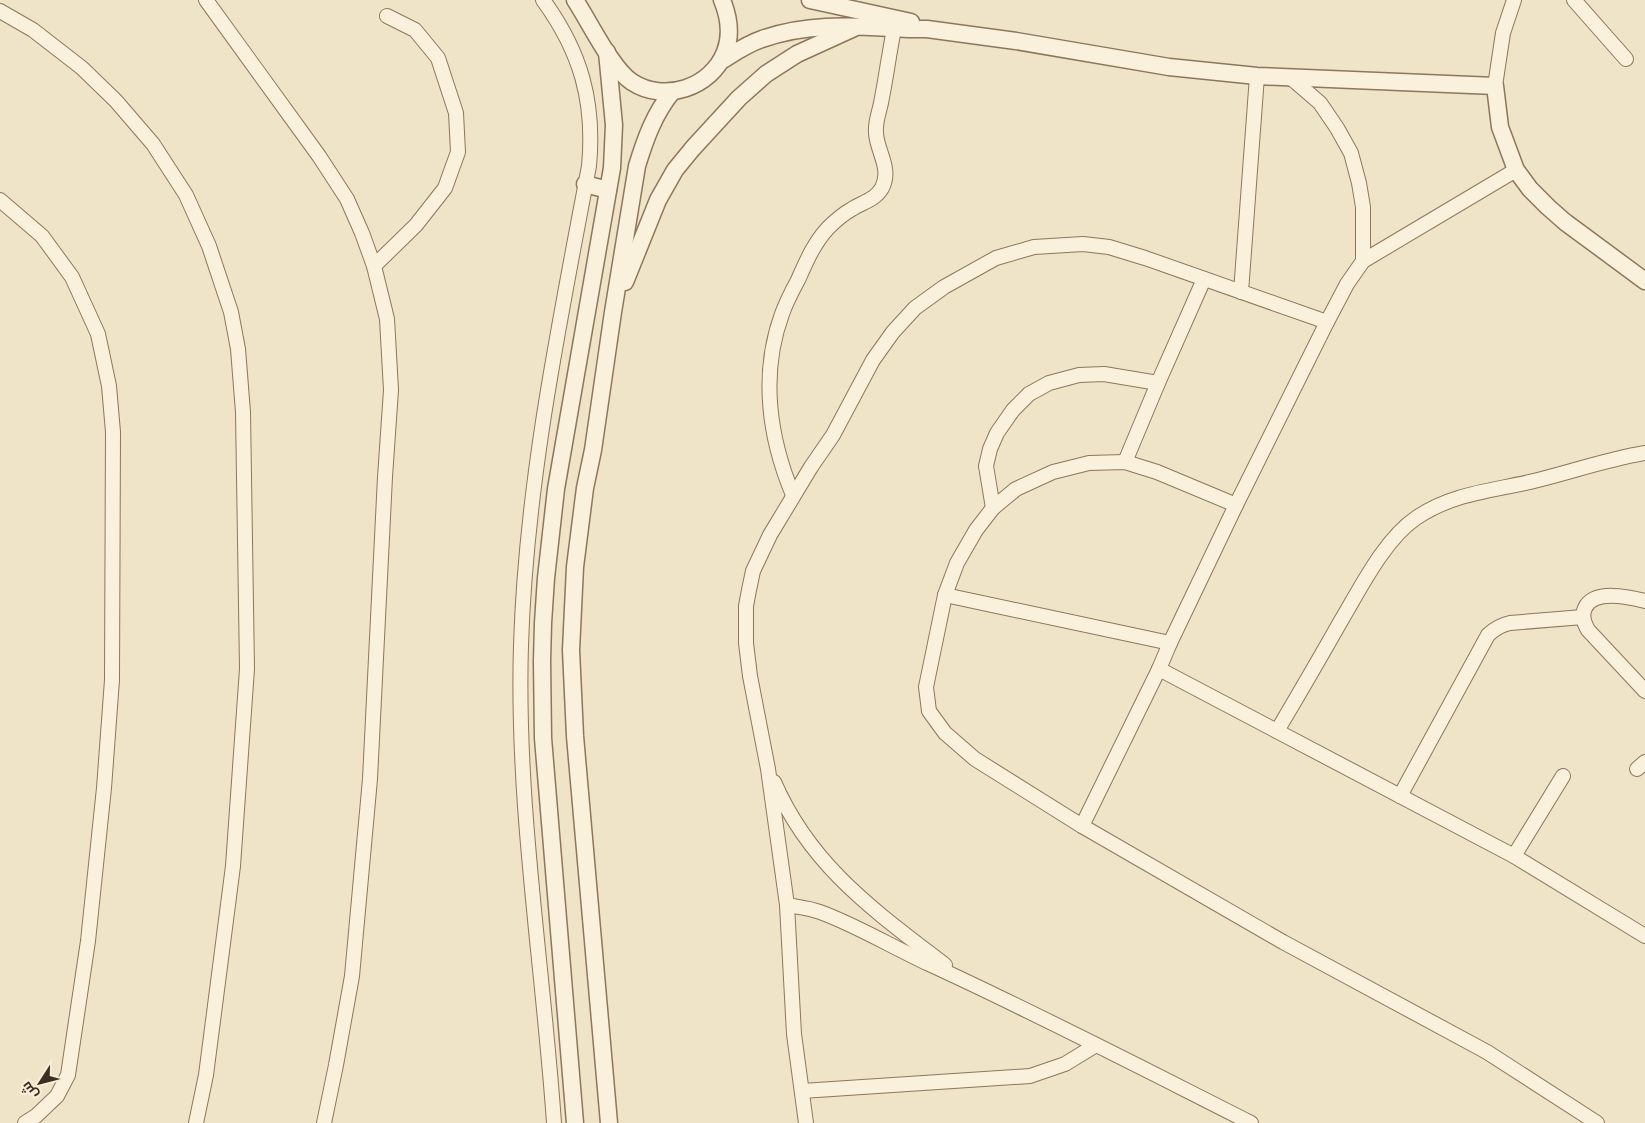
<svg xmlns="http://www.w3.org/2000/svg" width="1645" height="1123" font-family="'Noto Serif',Cairo,serif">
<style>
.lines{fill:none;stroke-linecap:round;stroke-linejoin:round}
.minor-casing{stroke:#8d765c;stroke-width:16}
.tertiary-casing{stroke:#8d765c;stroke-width:19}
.minor{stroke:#faf1dc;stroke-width:14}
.tertiary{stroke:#faf1dc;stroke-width:16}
</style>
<rect width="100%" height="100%" fill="#f0e4c8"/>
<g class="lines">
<defs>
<g id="minor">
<path d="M206 0 319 156 347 199 362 233 374 266 387 319 391 390 385 477 370 779 352 976 336 1065 324 1123"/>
<path d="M543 0C581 52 595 102 589 166 559 325 526 484 521 645 516 805 543 964 554 1123"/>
<path d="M1574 0 1626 59"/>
<path d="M0 11 33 30 82 68 116 101 153 144 186 195 209 246 231 312 238 349 243 412 247 669 233 866 206 1075 196 1123"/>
<path d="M1291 78 1320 103 1337 128 1351 153 1359 183 1363 207V261"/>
<path d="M1495 86 1503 33 1514 0"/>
<path d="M0 200 42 236 72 277 98 334 109 386 113 432 112 680 104 788 88 941 68 1075 57 1096 36 1116 25 1123"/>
<path d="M374 266 416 225 445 188 458 152 456 113 438 58 415 30 387 16"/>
<path d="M1241 292 1257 76"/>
<path d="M1125 462 1158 383 1204 279"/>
<path d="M793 495C769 438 760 374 782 314 786 303 792 291 798 280 806 262 814 243 828 228 835 221 843 214 852 209 863 202 875 200 882 188 892 168 877 152 876 133 875 122 879 113 881 103 886 78 889 54 894 29"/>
<path d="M1236 505 1157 472 1125 462 1089 463 1053 472 1016 489 993 508 976 530 957 563 945 595 926 687 929 711 945 733 975 759 1082 826 1283 942 1487 1052 1597 1123"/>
<path d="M993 508 986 466 990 449 997 433 1013 410 1029 394 1049 383 1079 375 1104 374 1158 383"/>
<path d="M945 595 1170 643"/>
<path d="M1645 601C1629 597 1594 589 1585 608 1581 616 1584 623 1588 630L1645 691"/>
<path d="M1159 669 1514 856 1645 936"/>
<path d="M1277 731C1299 694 1321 656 1342 619 1361 587 1385 539 1416 518 1454 492 1495 491 1538 480 1574 471 1609 459 1645 453"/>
<path d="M1637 769 1645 762"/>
<path d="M774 782C811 867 875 911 945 965"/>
<path d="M1400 796 1488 635C1495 628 1501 625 1510 623L1583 617"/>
<path d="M1082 826 1159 669 1170 643 1236 505 1327 322 1347 284 1363 261 1516 170"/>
<path d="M1514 856 1563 776"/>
<path d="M787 905 794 1034 806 1123"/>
<path d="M802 1091 1030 1076 1065 1064 1096 1045"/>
<path d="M1251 1123C1144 1069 1038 1014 929 964 892 947 858 926 820 912 809 908 798 907 787 905L768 769 750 676 746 643V606L749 590 753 571 770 535 811 467 833 435 873 360 893 332 915 308 944 287 996 258 1034 247 1083 244 1109 247 1145 258 1327 322"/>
</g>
<g id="tertiary">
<path d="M575 0C589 21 612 69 632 82 664 103 711 88 725 52 732 34 729 17 722 0"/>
<path d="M810 0 911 22"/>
<path d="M721 61C734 53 747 44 762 39 812 21 861 27 913 29H927L1016 41 1169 67 1257 76 1495 86 1500 127 1516 170 1530 189 1548 207 1565 222 1645 281"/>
<path d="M585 184 608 190"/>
<path d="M625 282 658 200 675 170 693 148 739 98 766 74 797 54 854 28"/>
<path d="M575 1123 543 738 542 661 543 623 546 578 556 489 612 168 614 125 607 52"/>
<path d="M609 1123 575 736 571 650 575 567 585 488 593 450 613 312 637 166C645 140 654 114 672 92"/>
</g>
</defs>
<!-- minor casing -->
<use href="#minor" class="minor-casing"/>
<!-- tertiary casing -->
<use href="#tertiary" class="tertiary-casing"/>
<!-- minor -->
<use href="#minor" class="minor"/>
<!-- tertiary -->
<use href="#tertiary" class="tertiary"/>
</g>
<!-- north arrow -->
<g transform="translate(40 1083) rotate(234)" stroke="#f7eed8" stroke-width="4" paint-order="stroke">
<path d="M0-4L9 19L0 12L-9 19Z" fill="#3d2e20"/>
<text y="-8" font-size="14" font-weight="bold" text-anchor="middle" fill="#3d2e20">ش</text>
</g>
</svg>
